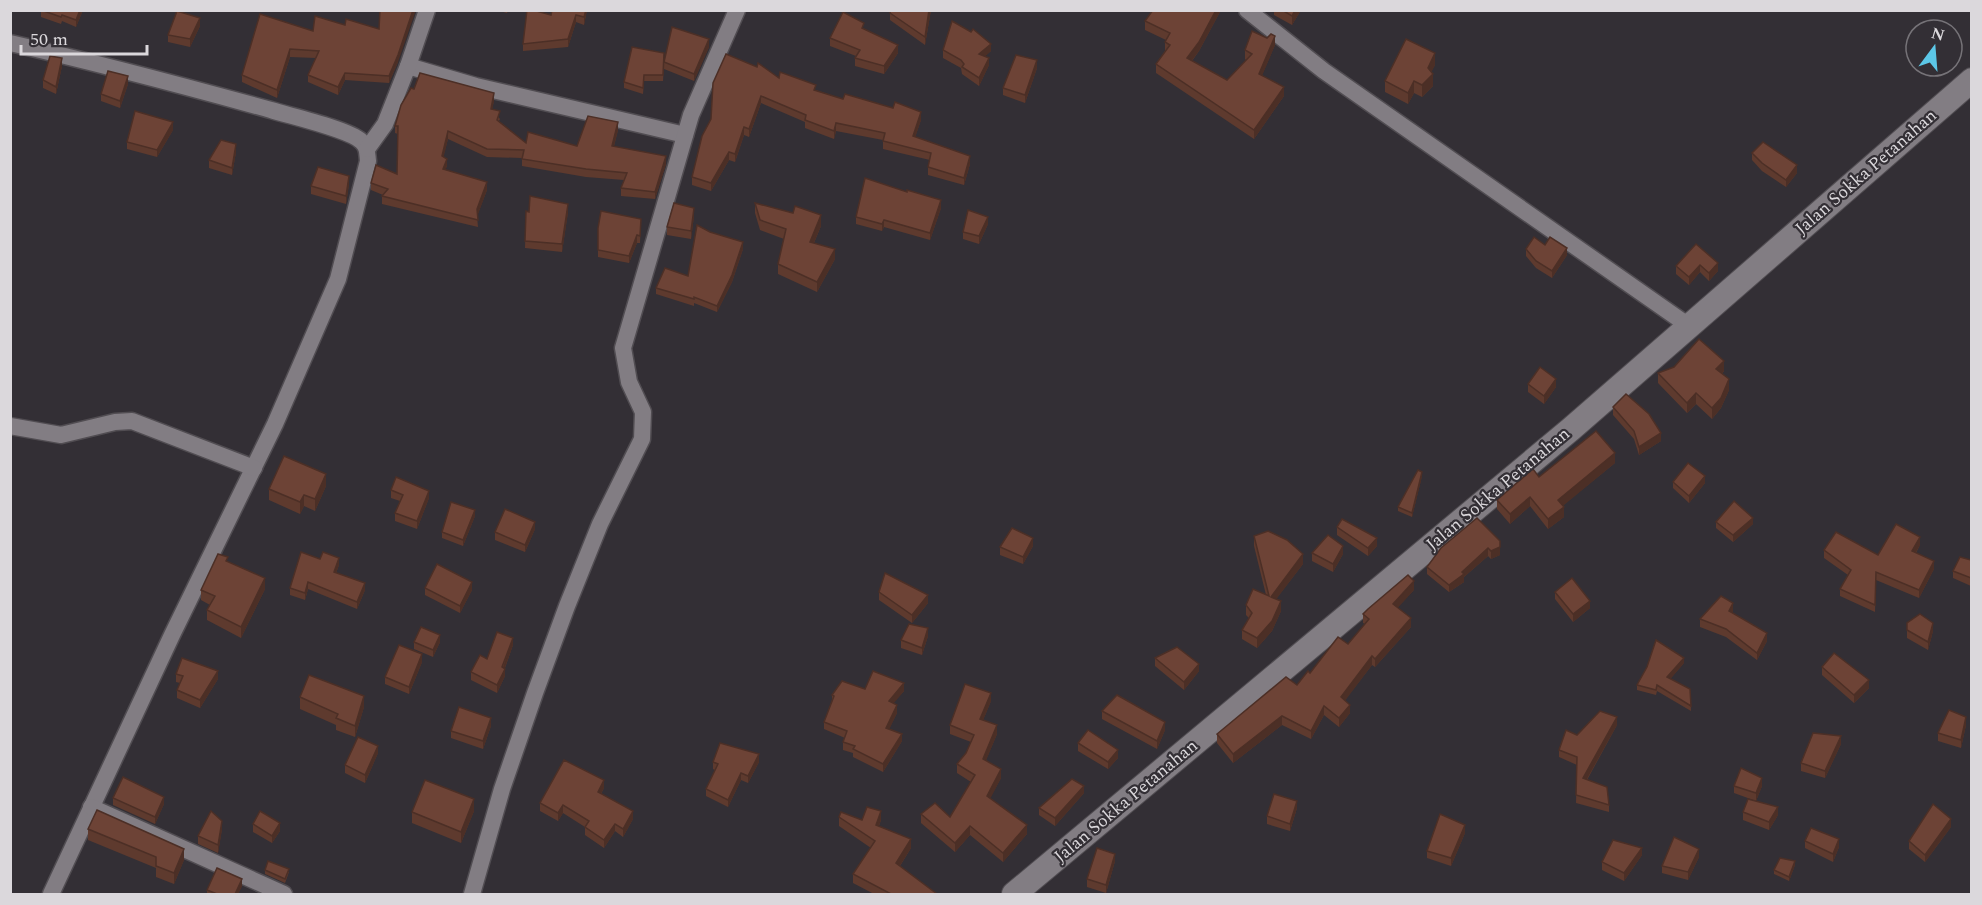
<svg xmlns="http://www.w3.org/2000/svg" width="1982" height="905" font-family="Spectral,serif">
<style>
.lines{fill:none;stroke-linecap:round;stroke-linejoin:round}
.minor-casing{stroke:#514d52;stroke-width:19}
.secondary-casing{stroke:#514d52;stroke-width:26}
.minor{stroke:#827d83;stroke-width:16}
.secondary{stroke:#827d83;stroke-width:24}
.wall{fill:#5e3a2e}
.shaded-wall{fill:#4c2f26}
.building{fill:#6d4336;stroke:#4c2f26;stroke-width:1.5}
.labels{text-anchor:middle;dominant-baseline:central;stroke-width:4.5;stroke-linejoin:round;paint-order:stroke}
.street-label{font-size:18px;fill:#dbd8dc;stroke:#332f35}
</style>
<rect width="100%" height="100%" fill="#332f35"/>
<g class="lines">
<defs>
<g id="minor">
<path d="M1247 10 1324 71 1689 326"/>
<path d="M10 43C98 63 184 86 271 110 290 116 348 129 361 141 368 147 367 153 368 161L338 279 275 424 172 635 51 894"/>
<path d="M408 66 476 86 685 135"/>
<path d="M367 149 385 124 408 66 427 10"/>
<path d="M10 426 61 435 115 422 132 421 254 468"/>
<path d="M91 807 284 894"/>
<path d="M472 894 502 789 535 693 567 606 600 524 642 439 643 412 629 382 623 348 691 115 737 10"/>
</g>
<path id="secondary" d="M1014 894 1571 429 1972 80"/>
</defs>
<!-- minor casing -->
<use href="#minor" class="minor-casing"/>
<!-- secondary casing -->
<use href="#secondary" class="secondary-casing"/>
<!-- minor -->
<use href="#minor" class="minor"/>
<!-- secondary -->
<use href="#secondary" class="secondary"/>
</g>
<!-- wall -->
<g class="wall">
<path d="M41 10H83L76 27 62 21 61 24 41 17Z"/>
<path d="M496 10H508L507 13Z"/>
<path d="M552 10H587L584 25 576 22 568 47 523 51V44L551 15Z"/>
<path d="M931 10 925 45 890 20V13Z"/>
<path d="M1221 10 1199 51 1192 61 1227 80 1246 60 1245 59V50L1275 45 1262 75 1284 96 1254 139 1156 73V64L1165 51V42L1166 40 1145 30V21Z"/>
<path d="M1274 10H1301L1292 25 1274 15Z"/>
<path d="M260 14 398 62 389 83 345 80 338 95 308 82V75L316 58 290 57 277 98 242 82V75Z"/>
<path d="M200 26 190 47 168 42V35Z"/>
<path d="M864 29 898 53 884 74 855 66V58L856 56 830 46V38Z"/>
<path d="M709 47 694 81 664 69V65L663 81H644L643 94 624 88V82L664 60Z"/>
<path d="M943 50 991 51 985 56 989 65 979 86 962 74 961 68 943 58Z"/>
<path d="M1435 65 1431 72 1433 86 1422 97 1414 93 1408 104 1385 92V81Z"/>
<path d="M62 66 56 94 43 88V80Z"/>
<path d="M1037 68 1025 103 1003 95V88Z"/>
<path d="M779 78 843 99 921 120 915 137 970 164 964 185 928 175V167L930 160 883 149V140L836 131 834 139 805 128V122L761 103 749 137 744 135 735 162 729 160 711 191 692 185V177L711 119Z"/>
<path d="M128 84 120 108 101 101V94Z"/>
<path d="M494 101 492 109 500 119 499 121 526 143 577 146 618 130 614 146 666 164 655 199 621 196V188L624 180 586 177 522 166V158L487 157 448 139 443 157 447 166 445 170 487 190 477 216 478 227 382 204V196L383 195 371 190V183L397 174 398 134 395 133V126Z"/>
<path d="M173 130 157 157 127 149V142Z"/>
<path d="M236 152 232 175 209 168V160Z"/>
<path d="M1752 153 1797 173 1786 187 1762 171 1752 160Z"/>
<path d="M349 184 346 204 311 194V186Z"/>
<path d="M755 203 821 226 814 243 835 259 817 292 778 274V264L784 239 760 230 755 213Z"/>
<path d="M941 208 930 240 884 227 882 231 856 224V217Z"/>
<path d="M526 211 568 212 562 252 525 248Z"/>
<path d="M694 216 691 239 667 235V227Z"/>
<path d="M641 219 640 243H637L629 263 598 257V228Z"/>
<path d="M988 224 979 244 963 239V232Z"/>
<path d="M1696 244 1718 271 1709 281 1700 272 1689 285 1676 274V266Z"/>
<path d="M1545 245 1567 255 1552 278 1536 268 1526 256V249Z"/>
<path d="M743 249 732 282 717 312 694 303V306L656 294V288L688 276Z"/>
<path d="M1724 371 1722 374 1729 390 1721 408 1712 419 1696 404 1687 413 1658 383V373Z"/>
<path d="M1528 384 1556 387 1544 404 1528 392Z"/>
<path d="M1613 407 1661 441 1639 455 1634 439 1613 415Z"/>
<path d="M1615 463 1562 506 1564 517 1548 529 1530 506 1510 524 1497 509V500L1539 477Z"/>
<path d="M1422 476 1412 517 1398 511V507Z"/>
<path d="M1673 482 1705 483 1689 503 1673 488Z"/>
<path d="M326 486 315 511 304 506 300 514 269 500V489Z"/>
<path d="M391 490 429 498 417 529 395 521V513L400 501 391 498Z"/>
<path d="M475 516 463 546 442 538V532Z"/>
<path d="M1477 518 1500 555 1491 559 1488 556 1464 577V582L1449 592 1427 574V567Z"/>
<path d="M1716 522 1753 524 1733 542 1716 528Z"/>
<path d="M1337 527 1377 546 1368 556 1337 535Z"/>
<path d="M535 529 525 552 495 540V532Z"/>
<path d="M1254 536 1303 564 1276 599 1281 611 1272 631 1257 648 1242 639V630L1249 618 1246 615V605L1266 595 1254 546Z"/>
<path d="M1920 545 1916 553 1934 569 1919 598 1876 580 1875 612 1840 596V589L1848 575 1824 558V550L1878 555Z"/>
<path d="M1033 546 1023 564 1000 555V547Z"/>
<path d="M1312 553 1343 554 1333 572 1312 561Z"/>
<path d="M1971 560V586L1953 578V571Z"/>
<path d="M228 562 265 589 241 638 207 620V610L210 605 201 600V590Z"/>
<path d="M339 565 336 573 365 590 357 609 308 589 305 600 290 595V588Z"/>
<path d="M425 588 472 590 460 613 425 595Z"/>
<path d="M1414 590 1397 608 1411 627 1375 667 1372 665 1345 700 1350 713 1339 727 1324 715 1311 739 1282 725 1233 763 1217 743V734L1297 685 1310 673 1348 644 1365 624 1363 623V614Z"/>
<path d="M879 592 928 603 912 623 879 600Z"/>
<path d="M1555 592 1590 608 1573 622 1555 599Z"/>
<path d="M1733 611 1732 613 1767 641 1757 660 1726 637 1700 627V619Z"/>
<path d="M1907 623 1933 631 1928 650 1907 638Z"/>
<path d="M928 636 922 655 901 648V640Z"/>
<path d="M414 642H440L433 657 414 649Z"/>
<path d="M513 645 505 668V676L497 693 471 680V672L487 659Z"/>
<path d="M1155 658 1199 671 1184 690 1155 666Z"/>
<path d="M422 662 409 694 385 684V677Z"/>
<path d="M1684 663 1670 679 1690 689 1691 711 1657 691 1656 695 1637 690V685Z"/>
<path d="M1822 667 1869 688 1854 703 1822 675Z"/>
<path d="M176 674 218 679 200 708 177 698V690L180 683 176 682Z"/>
<path d="M865 689 904 691 893 703 897 713 889 729 902 741 883 772 853 757V753L843 750V742L845 738 824 729V722L832 700V695Z"/>
<path d="M300 697 364 707 355 737 336 730V725L300 709Z"/>
<path d="M991 701 983 720 997 734 986 760 1001 778 990 798 1027 834 1003 862 970 835 955 852 921 823V814L950 817 971 782 957 773V764L966 753 971 742 950 734V725Z"/>
<path d="M1102 711 1165 730 1157 749 1102 719Z"/>
<path d="M1617 725 1587 780 1609 805V812L1576 803 1577 765 1559 757V750L1577 735Z"/>
<path d="M1966 725 1961 748 1938 741V733Z"/>
<path d="M491 726 483 749 451 738V731Z"/>
<path d="M1078 743 1118 758 1108 769 1078 751Z"/>
<path d="M1841 744 1825 778 1801 771V763Z"/>
<path d="M378 753 365 783 345 773V765Z"/>
<path d="M713 762H759L748 783 741 780 728 807 706 796V789L715 770 713 769Z"/>
<path d="M1734 786H1762L1756 801 1734 793Z"/>
<path d="M604 788 601 794 633 819 623 837 615 831 604 848 585 835V827L563 813 558 821 540 811V803Z"/>
<path d="M1084 793 1055 826 1039 815V808Z"/>
<path d="M113 798 164 804 155 824 113 805Z"/>
<path d="M1297 808 1290 831 1267 824V816Z"/>
<path d="M474 811 461 843 412 823V812Z"/>
<path d="M1743 812 1778 815 1769 830 1743 820Z"/>
<path d="M839 817 862 820H881L879 826 911 848 900 866 937 894H874L853 883V874L871 848 839 826Z"/>
<path d="M253 824 280 831 272 843 253 832Z"/>
<path d="M1951 827 1925 862 1909 849V841Z"/>
<path d="M88 829 184 860 174 884 156 877V868L88 840Z"/>
<path d="M222 829 218 853 198 844V836Z"/>
<path d="M1465 833 1451 866 1427 858V851Z"/>
<path d="M1805 841 1839 847 1833 862 1805 848Z"/>
<path d="M1642 855 1624 881 1602 870V862Z"/>
<path d="M1699 857 1688 880 1662 873V866Z"/>
<path d="M1115 861 1106 893 1087 887V879Z"/>
<path d="M1795 865 1789 881 1774 874V870Z"/>
<path d="M265 870 289 872 285 883 265 874Z"/>
<path d="M242 886 238 894H207V890Z"/>
</g>
<!-- shaded-wall -->
<g class="shaded-wall">
<path d="M80 10H83L76 27V20Z"/>
<path d="M413 10H416L398 62 389 83V76Z"/>
<path d="M586 10H587L584 25V17Z"/>
<path d="M929 10H931L925 45V37Z"/>
<path d="M1216 10H1221L1199 51 1187 67V58Z"/>
<path d="M1295 10H1301L1292 25V16Z"/>
<path d="M576 15V22L568 47V39Z"/>
<path d="M200 18V26L190 47V39Z"/>
<path d="M1275 36V45L1259 83V74Z"/>
<path d="M709 39V47L694 81V74Z"/>
<path d="M991 44V51L979 62V54Z"/>
<path d="M898 45V53L884 74V66Z"/>
<path d="M290 49V57L277 98V90Z"/>
<path d="M1435 53V65L1428 79 1433 74V86L1422 97V85L1428 68Z"/>
<path d="M62 58V66L56 94V87Z"/>
<path d="M989 58V65L979 86V78Z"/>
<path d="M1037 60V68L1025 103V95Z"/>
<path d="M345 73V80L338 95V87Z"/>
<path d="M128 76V84L120 108V101Z"/>
<path d="M1414 81V93L1408 104V93Z"/>
<path d="M1284 87V96L1254 139V130Z"/>
<path d="M494 93V101L491 116V109Z"/>
<path d="M761 96V103L749 137V129Z"/>
<path d="M921 112V120L913 144V136Z"/>
<path d="M173 122V130L157 157V150Z"/>
<path d="M618 122V130L612 154V146Z"/>
<path d="M836 123V131L834 139V131Z"/>
<path d="M744 127V135L735 162V154Z"/>
<path d="M448 131V139L442 164V156Z"/>
<path d="M236 144V152L232 175V168Z"/>
<path d="M729 152V160L711 191V183Z"/>
<path d="M666 156V164L655 199V192Z"/>
<path d="M970 156V164L964 185V178Z"/>
<path d="M447 159V166L443 177V169Z"/>
<path d="M1797 165V173L1786 187V180Z"/>
<path d="M349 176V184L346 204V196Z"/>
<path d="M487 182V190L477 217V209Z"/>
<path d="M941 200V208L930 240V233Z"/>
<path d="M568 204V212L562 252V244Z"/>
<path d="M694 208V216L691 239V231Z"/>
<path d="M821 215V226L810 252V242Z"/>
<path d="M988 217V224L979 244V236Z"/>
<path d="M884 220V227L882 231V224Z"/>
<path d="M637 235V243L629 263V256Z"/>
<path d="M743 242V249L732 282 717 312V306Z"/>
<path d="M1567 248V255L1552 278V271Z"/>
<path d="M835 249V259L817 292V282Z"/>
<path d="M1718 263V271L1709 281V273Z"/>
<path d="M1700 265V272L1689 285V277Z"/>
<path d="M1724 361V371L1716 380V369Z"/>
<path d="M1556 379V387L1544 404V396Z"/>
<path d="M1729 379V390L1721 408 1712 419V408Z"/>
<path d="M1696 393V404L1687 413V403Z"/>
<path d="M1661 433V441L1639 455V447Z"/>
<path d="M1615 453V463L1558 510V500Z"/>
<path d="M1422 472V476L1412 517V513Z"/>
<path d="M326 474V486L315 511V499Z"/>
<path d="M1705 476V483L1689 503V496Z"/>
<path d="M429 491V498L417 529V521Z"/>
<path d="M304 495V506L300 514V502Z"/>
<path d="M1530 497V506L1510 524V514Z"/>
<path d="M1564 507V517L1548 529V519Z"/>
<path d="M475 510V516L463 546V540Z"/>
<path d="M1753 518V524L1733 542V535Z"/>
<path d="M535 522V529L525 552V545Z"/>
<path d="M1920 537V545L1912 559V551Z"/>
<path d="M1033 538V546L1023 564V557Z"/>
<path d="M1377 538V546L1368 556V548Z"/>
<path d="M1343 546V554L1333 572V564Z"/>
<path d="M1500 547V555L1491 559V551Z"/>
<path d="M1488 548V556L1464 577V582L1449 592V585L1462 572Z"/>
<path d="M1303 554V564L1271 606V597Z"/>
<path d="M339 558V565L334 579V572Z"/>
<path d="M1934 561V569L1919 598V590Z"/>
<path d="M265 578V589L241 638V627Z"/>
<path d="M1414 581V590L1393 613V604Z"/>
<path d="M308 582V589L305 600V593Z"/>
<path d="M472 582V590L460 613V606Z"/>
<path d="M365 583V590L357 609V602Z"/>
<path d="M928 595V603L912 623V615Z"/>
<path d="M1281 601V611L1272 631 1257 648V638Z"/>
<path d="M1590 601V608L1573 622V614Z"/>
<path d="M1733 603V611L1729 618V611Z"/>
<path d="M1411 618V627L1375 667V659Z"/>
<path d="M1933 623V631L1928 650V642Z"/>
<path d="M928 628V636L922 655V648Z"/>
<path d="M1767 633V641L1757 660V653Z"/>
<path d="M440 635V642L433 657V650Z"/>
<path d="M513 638V645L503 673 505 669V676L497 693V685Z"/>
<path d="M422 654V662L409 694V687Z"/>
<path d="M1372 656V665L1341 706V697Z"/>
<path d="M1684 658V663L1667 683V677Z"/>
<path d="M1199 664V671L1184 690V682Z"/>
<path d="M218 671V679L200 708V700Z"/>
<path d="M1869 680V688L1854 703V695Z"/>
<path d="M904 683V691L889 709V701Z"/>
<path d="M991 693V701L980 728V719Z"/>
<path d="M364 696V707L355 737V726Z"/>
<path d="M897 705V713L886 736V728Z"/>
<path d="M1350 705V713L1339 727V718Z"/>
<path d="M1324 706V715L1311 739V731Z"/>
<path d="M1282 716V725L1233 763V754Z"/>
<path d="M1617 717V725L1583 786V778Z"/>
<path d="M1966 717V725L1961 748V740Z"/>
<path d="M491 718V726L483 749V741Z"/>
<path d="M1165 722V730L1157 749V741Z"/>
<path d="M997 725V734L983 768V759Z"/>
<path d="M902 734V741L883 772V764Z"/>
<path d="M1841 736V744L1825 778V771Z"/>
<path d="M378 746V753L365 783V775Z"/>
<path d="M1118 750V758L1108 769V762Z"/>
<path d="M759 754V762L748 783V776Z"/>
<path d="M1001 769V778L987 805V796Z"/>
<path d="M741 773V780L728 807V800Z"/>
<path d="M1762 778V786L1756 801V793Z"/>
<path d="M604 780V788L598 799V792Z"/>
<path d="M1084 786V793L1055 826V818Z"/>
<path d="M164 797V804L155 824V817Z"/>
<path d="M474 799V811L461 843V832Z"/>
<path d="M1297 801V808L1290 831V824Z"/>
<path d="M563 805V813L558 821V813Z"/>
<path d="M1778 807V815L1769 830V822Z"/>
<path d="M633 811V819L623 837V829Z"/>
<path d="M881 811V820L876 834V825Z"/>
<path d="M1951 819V827L1925 862V855Z"/>
<path d="M222 821V829L218 853V845Z"/>
<path d="M280 823V831L272 843V836Z"/>
<path d="M615 824V831L604 848V840Z"/>
<path d="M1027 825V834L1003 862V853Z"/>
<path d="M1465 825V833L1451 866V858Z"/>
<path d="M970 826V835L955 852V843Z"/>
<path d="M911 839V848L896 872V863Z"/>
<path d="M1839 839V847L1833 862V854Z"/>
<path d="M1642 848V855L1624 881V873Z"/>
<path d="M184 849V860L174 884V873Z"/>
<path d="M1699 849V857L1688 880V872Z"/>
<path d="M1115 854V861L1106 893V885Z"/>
<path d="M1795 861V865L1789 881V877Z"/>
<path d="M242 879V886L238 894H235Z"/>
</g>
<!-- building -->
<g class="building">
<path d="M41 10H80L76 20 62 15 61 17Z"/>
<path d="M380 10H413L398 55 389 76 345 73 338 87 308 75 319 51 290 49 277 90 242 75 260 14 313 31 315 16 345 25 346 19 379 29Z"/>
<path d="M527 10H533L551 15 552 10H586L584 17 576 15 568 39 523 44Z"/>
<path d="M891 10H929L925 37 890 13Z"/>
<path d="M1153 10H1216L1199 42 1187 58 1227 80 1252 54 1245 50 1252 31 1267 38 1271 34 1275 36 1259 74 1284 87 1254 130 1156 64 1170 45 1165 42 1170 33 1145 21Z"/>
<path d="M1282 10H1295L1292 16Z"/>
<path d="M177 11 200 18 190 39 168 35Z"/>
<path d="M843 12 864 23 862 28 898 45 884 66 855 58 860 50 830 38Z"/>
<path d="M952 21 971 32 973 29 991 44 979 54 989 58 979 78 962 67 964 64 961 60 943 50Z"/>
<path d="M672 27 709 39 694 74 664 62Z"/>
<path d="M1406 39 1435 53 1428 68 1433 74 1422 85 1414 81 1408 93 1385 81Z"/>
<path d="M632 47 664 53 663 75H644L643 88 624 82Z"/>
<path d="M726 54 757 67 758 63 779 78 780 72 816 85 814 90 843 99 845 94 893 108 895 102 921 112 913 136 970 156 964 178 928 167 931 153 883 141 885 133 836 123 834 131 805 120 806 115 761 96 749 129 744 127 735 154 729 152 711 183 692 177 702 136 711 119 713 83Z"/>
<path d="M1016 55 1037 60 1025 95 1003 88Z"/>
<path d="M50 56 62 58 56 87 43 80Z"/>
<path d="M108 71 128 76 120 101 101 94Z"/>
<path d="M420 73 494 93 491 109 500 111 497 120 526 143 528 132 577 146 588 116 618 122 612 146 666 156 655 192 621 188 627 173 586 169 522 159 524 150 487 149 448 131 442 156 447 159 443 169 487 182 477 209 478 220 382 196 388 189 371 183 376 165 397 174 398 126H395L401 105 411 88 414 89Z"/>
<path d="M135 111 173 122 157 150 127 142Z"/>
<path d="M221 140 236 144 232 168 209 160Z"/>
<path d="M1763 142 1797 165 1786 180 1762 163 1752 153Z"/>
<path d="M318 167 349 176 346 196 311 186Z"/>
<path d="M865 178 907 192V190L941 200 930 233 884 220 882 224 856 217Z"/>
<path d="M530 196 568 204 562 244 525 241 526 211 529 212Z"/>
<path d="M674 203 694 208 691 231 667 227Z"/>
<path d="M755 203 793 213 795 206 821 215 810 242 835 249 817 282 778 264 786 229 760 220Z"/>
<path d="M968 210 988 217 979 236 963 232Z"/>
<path d="M601 211 641 219 640 236 637 235 629 256 598 250V228Z"/>
<path d="M697 225 710 232 743 242 732 275 717 306 694 297V299L656 288 665 268 688 276Z"/>
<path d="M1534 237 1545 245 1550 237 1567 248 1552 271 1536 261 1526 249Z"/>
<path d="M1696 244 1718 263 1709 273 1700 265 1689 277 1676 266Z"/>
<path d="M1699 339 1724 361 1716 369 1729 379 1721 398 1712 408 1696 393 1687 403 1658 373 1674 367Z"/>
<path d="M1540 367 1556 379 1544 396 1528 384Z"/>
<path d="M1626 394 1649 414 1661 433 1639 447 1634 431 1613 407Z"/>
<path d="M1596 431 1615 453 1558 500 1564 507 1548 519 1530 497 1510 514 1497 500 1533 469 1539 477Z"/>
<path d="M284 456 326 474 315 499 304 495 300 502 269 489Z"/>
<path d="M1688 463 1705 476 1689 496 1673 482Z"/>
<path d="M1418 470 1422 472 1412 513 1398 507Z"/>
<path d="M396 477 429 491 417 521 395 513 403 495 391 490Z"/>
<path d="M1734 501 1753 518 1733 535 1716 522Z"/>
<path d="M451 502 475 510 463 540 442 532Z"/>
<path d="M505 509 535 522 525 545 495 532Z"/>
<path d="M1477 518 1500 541V547L1491 551 1488 548 1462 572 1464 574 1449 585 1427 567 1441 548Z"/>
<path d="M1342 519 1377 538 1368 548 1337 527Z"/>
<path d="M1896 524 1920 537 1912 551 1934 561 1919 590 1876 572 1875 605 1840 589 1851 570 1824 550 1836 532 1878 555Z"/>
<path d="M1012 528 1033 538 1023 557 1000 547Z"/>
<path d="M1268 531 1287 540 1303 554 1271 597 1281 601 1272 621 1257 638 1242 630 1252 613 1246 605 1253 589 1269 596 1254 536Z"/>
<path d="M1328 535 1343 546 1333 564 1312 553Z"/>
<path d="M301 552 320 559 323 552 339 558 334 572 365 583 357 602 308 582 305 593 290 588Z"/>
<path d="M218 554 228 557 226 561 265 578 241 627 207 610 215 596 201 590Z"/>
<path d="M1960 557 1971 560V578L1953 571Z"/>
<path d="M437 564 472 582 460 606 425 588Z"/>
<path d="M885 573 928 595 912 615 879 592Z"/>
<path d="M1408 575 1414 581 1393 604 1411 618 1375 659 1372 656 1341 697 1350 705 1339 718 1324 706 1311 731 1282 716 1233 754 1217 734 1286 677 1297 685 1308 671 1310 673 1338 637 1348 644 1369 619 1363 614 1368 609Z"/>
<path d="M1572 578 1590 601 1573 614 1555 592Z"/>
<path d="M1721 596 1733 603 1729 611 1767 633 1757 653 1726 629 1700 619Z"/>
<path d="M1920 614 1933 623 1928 642 1907 630V623Z"/>
<path d="M909 624 928 628 922 648 901 640Z"/>
<path d="M421 627 440 635 433 650 414 642Z"/>
<path d="M497 632 513 638 502 667 505 669 497 685 471 672 480 655 487 659Z"/>
<path d="M1656 640 1684 658 1667 677 1690 689 1691 706 1657 685 1656 690 1637 685 1647 667Z"/>
<path d="M399 645 422 654 409 687 385 677Z"/>
<path d="M1177 647 1199 664 1184 682 1155 658Z"/>
<path d="M1834 653 1869 680 1854 695 1822 667Z"/>
<path d="M182 658 218 671 200 700 177 690 183 676 176 674Z"/>
<path d="M873 671 904 683 889 701 897 705 886 728 902 734 883 764 853 749 855 746 843 742 847 731 824 722 834 696 832 695 842 681 865 689Z"/>
<path d="M309 675 364 696 355 726 336 718 338 714 300 697Z"/>
<path d="M965 684 991 693 980 719 997 725 983 759 1001 769 987 796 1027 825 1003 853 970 826 955 843 921 814 935 803 950 817 975 775 957 764 966 753 974 735 950 725Z"/>
<path d="M1117 695 1165 722 1157 741 1102 711Z"/>
<path d="M459 707 491 718 483 741 451 731Z"/>
<path d="M1949 710 1966 717 1961 740 1938 733Z"/>
<path d="M1600 711 1617 717 1583 778 1607 787 1609 805 1576 795 1577 757 1559 750 1566 730 1577 735Z"/>
<path d="M1088 730 1118 750 1108 762 1078 743Z"/>
<path d="M1813 733 1841 736 1825 771 1801 763Z"/>
<path d="M358 737 378 746 365 775 345 765Z"/>
<path d="M720 743 759 754 748 776 741 773 728 800 706 789 718 764 713 762Z"/>
<path d="M564 760 604 780 598 792 633 811 623 829 615 824 604 840 585 827 589 821 563 805 558 813 540 803Z"/>
<path d="M1741 768 1762 778 1756 793 1734 786Z"/>
<path d="M123 777 164 797 155 817 113 798Z"/>
<path d="M1072 779 1084 786 1055 818 1039 808Z"/>
<path d="M425 780 474 799 461 832 412 812Z"/>
<path d="M1274 794 1297 801 1290 824 1267 816Z"/>
<path d="M1748 799 1778 807 1769 822 1743 812Z"/>
<path d="M1933 804 1951 819 1925 855 1909 841Z"/>
<path d="M867 807 881 811 876 825 911 839 896 863 937 894H891L853 874 875 841 839 817 841 812 862 820Z"/>
<path d="M97 810 184 849 174 873 156 866V857L88 829Z"/>
<path d="M211 811 222 821 218 845 198 836Z"/>
<path d="M260 811 280 823 272 836 253 824Z"/>
<path d="M1440 814 1465 825 1451 858 1427 851Z"/>
<path d="M1811 828 1839 839 1833 854 1805 841Z"/>
<path d="M1674 837 1699 849 1688 872 1662 866Z"/>
<path d="M1613 840 1642 848 1624 873 1602 862Z"/>
<path d="M1097 848 1115 854 1106 885 1087 879Z"/>
<path d="M1780 858 1795 861 1789 877 1774 870Z"/>
<path d="M268 861 289 869 285 879 265 870Z"/>
<path d="M217 868 242 879 235 894H217L207 890Z"/>
</g>
<g class="labels">
<!-- street labels -->
<g class="street-label">
<text transform="translate(1866 172) rotate(-41)">Jalan Sokka Petanahan</text>
<text transform="translate(1498 489) rotate(-40)">Jalan Sokka Petanahan</text>
<text transform="translate(1126 801) rotate(-40)">Jalan Sokka Petanahan</text>
</g>
</g>
<!-- border -->
<rect width="1982" height="905" fill="none" stroke="#dbd8dc" stroke-width="24"/>
<!-- north arrow -->
<g transform="translate(1934 48) rotate(16)"><circle r="28" fill="#332f35" stroke="#767378" stroke-width="1.5"/>
<path d="M0-4.5L10 22L0 15L-10 22Z" fill="#5cc7e7"/>
<text y="-9" font-size="16" font-weight="bold" text-anchor="middle" fill="#dbd8dc">N</text>
</g>
<!-- scale -->
<path d="M21 45v9h126v-9" fill="none" stroke="#dbd8dc" stroke-width="3"/>
<text x="30" y="45" font-size="18" fill="#dbd8dc" stroke="#332f35" stroke-width="4.5" paint-order="stroke">50 m</text>
</svg>
